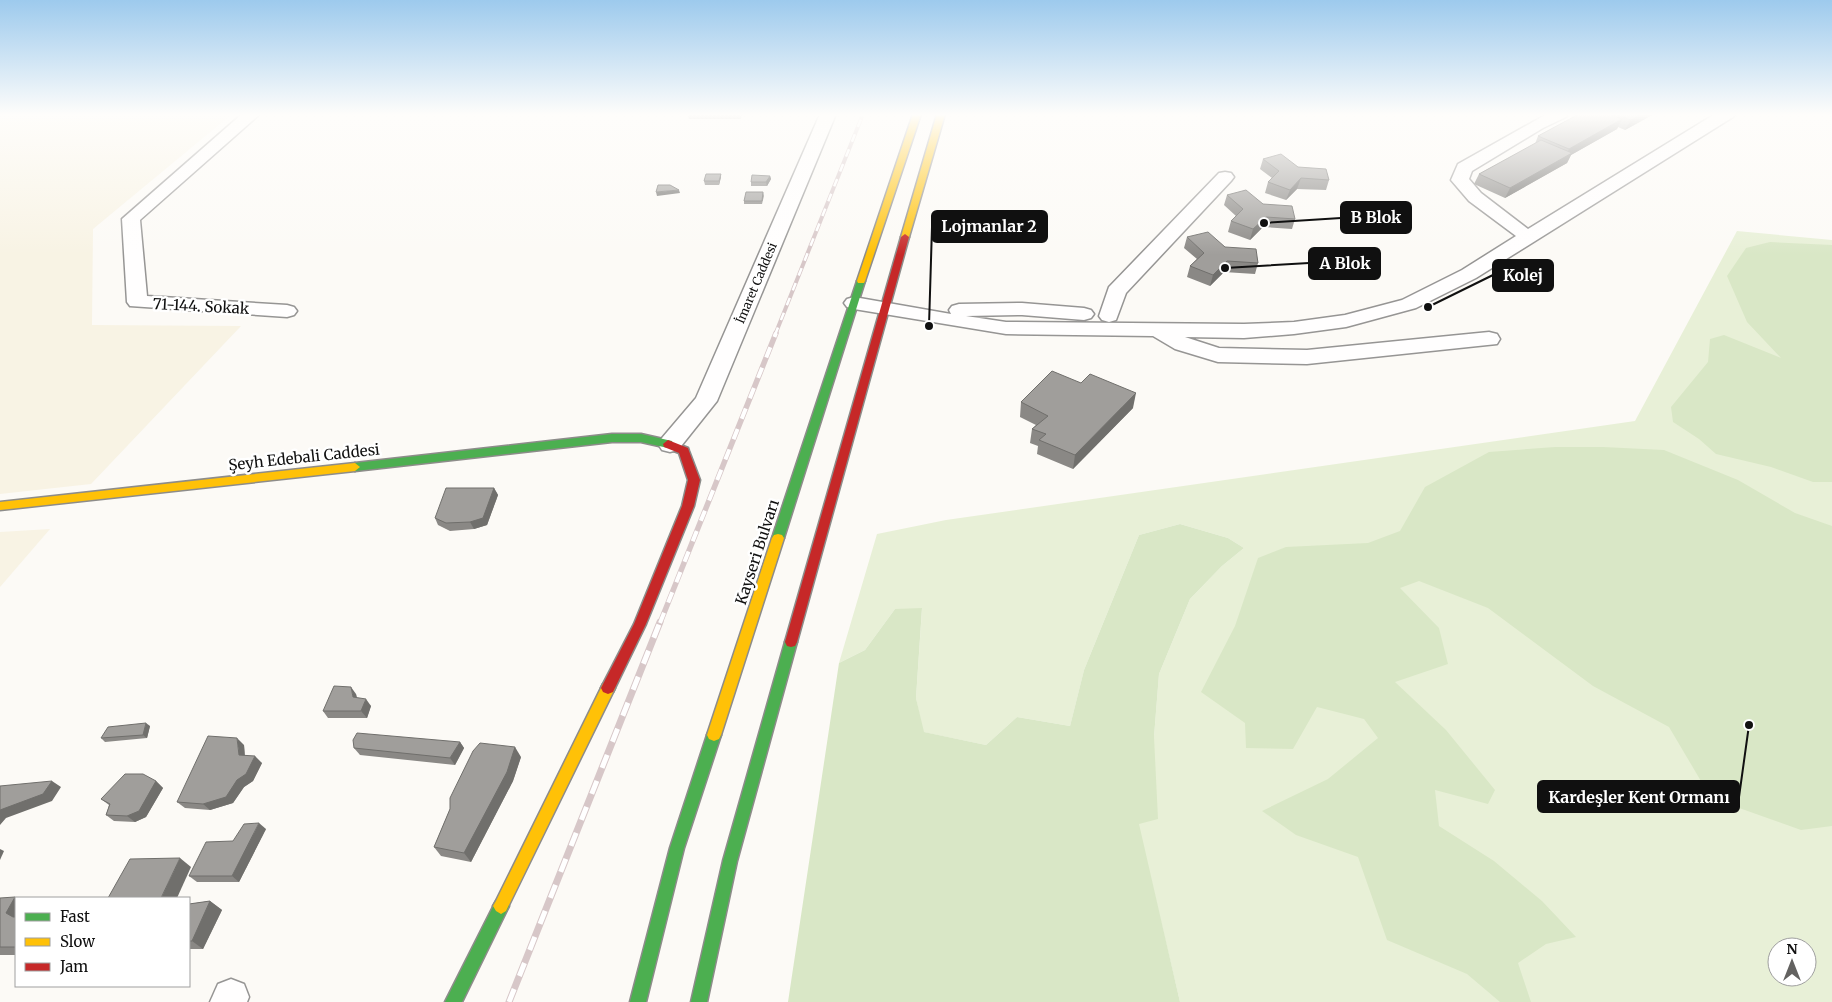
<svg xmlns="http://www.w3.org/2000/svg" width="1832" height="1002" font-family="Merriweather,serif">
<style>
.farmland{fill:#f8f3e4}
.green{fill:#e8f0d7;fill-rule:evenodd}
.forest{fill:#d9e7c6}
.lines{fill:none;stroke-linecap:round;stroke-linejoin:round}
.street-casing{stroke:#969594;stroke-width:3}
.fast-casing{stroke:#8d8c8a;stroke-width:3}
.slow-casing{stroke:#8d8c8a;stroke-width:3}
.jam-casing{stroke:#8d8c8a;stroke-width:3}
.street{fill:#fffefe;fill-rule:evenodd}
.fast{fill:#4caf50;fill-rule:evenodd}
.slow{fill:#ffc107;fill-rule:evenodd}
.jam{fill:#c62828;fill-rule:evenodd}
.rail-far2-casing{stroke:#d7c7c8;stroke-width:4}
.rail-far1-casing{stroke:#d7c7c8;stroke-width:5.5}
.rail-casing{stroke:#d7c7c8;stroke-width:7}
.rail-far2{stroke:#fff;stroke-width:2.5;stroke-dasharray:8;stroke-linecap:butt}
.rail-far1{stroke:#fff;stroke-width:4;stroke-dasharray:11;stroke-linecap:butt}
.rail{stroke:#fff;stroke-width:5;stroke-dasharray:14;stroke-linecap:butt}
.wall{fill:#8a8885}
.shaded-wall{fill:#706f6c}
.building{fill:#a09e9b;stroke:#706f6c}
.labels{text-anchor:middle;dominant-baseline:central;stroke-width:5;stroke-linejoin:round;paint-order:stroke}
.far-street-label{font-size:12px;fill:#101010;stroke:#fff}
.street-label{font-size:15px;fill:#101010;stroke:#fff}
.leader{fill:none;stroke:#101010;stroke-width:2}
.callout-dot{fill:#101010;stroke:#fff;stroke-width:2}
.callout{fill:#101010;stroke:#101010;stroke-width:2}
.callout-label{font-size:16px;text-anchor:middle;font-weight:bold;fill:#fff}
</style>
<rect width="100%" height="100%" fill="#fcfaf6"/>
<!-- farmland -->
<g class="farmland">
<path d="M0 114H232L93 229 92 325 241 326 91 484 0 494Z"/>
<path d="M50 529 0 587V532Z"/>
</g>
<!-- green -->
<path class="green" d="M1737 231 1832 240V1002H1180L1138 824 1154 737 1159 674 1190 599 1222 566 1244 548 1228 538 1180 524 1139 535 1084 670 1070 726 1017 717 986 745 923 732 916 698 922 609H895L865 650 839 663 877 534 946 520 1635 421ZM1777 947H1807V977H1777Z"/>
<!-- forest -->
<g class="forest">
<path d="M1770 242 1832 245V482H1813L1771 467 1716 454 1699 439 1673 422 1671 407 1708 362 1710 339 1724 335 1781 358 1747 322 1727 276 1746 248Z"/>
<path d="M1555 447H1603L1664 450 1738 480 1795 513 1832 526V826L1801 830 1711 798 1669 727 1593 686 1488 608 1419 581 1400 588 1439 628 1448 664 1395 682 1446 730 1495 790 1488 804 1435 790 1439 826 1494 861 1542 901 1576 937 1546 944 1518 963 1531 1002H1500L1467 974 1387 940 1358 857 1296 835 1262 811 1328 779 1378 738 1364 719 1317 707 1293 749 1246 748 1245 723 1201 692 1235 626 1258 558 1286 547 1368 543 1400 531 1425 487 1489 452Z"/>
<path d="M1180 524 1228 538 1244 548 1222 566 1190 599 1159 674 1154 737 1158 819 1139 824 1180 1002H788L839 663 865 650 895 609 922 608 916 698 924 732 986 745 1017 717 1070 726 1084 670 1139 535Z"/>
</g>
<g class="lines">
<defs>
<g id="street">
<path d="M242 114H260L140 220 147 296 287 305 294 307 297 311 294 315 287 317 130 306 127 302 122 219Z"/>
<path d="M820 114H836L717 401 678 450 670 452 662 450 658 444 662 438 696 398Z"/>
<path d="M1547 114H1568L1566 117 1543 128 1472 171 1469 179 1481 193 1528 229 1715 114H1735L1733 117 1476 278 1416 308 1346 327 1294 334 1244 338 1185 337 1219 348 1307 350 1489 332 1497 334 1500 339 1497 344 1307 364 1218 362 1175 349 1153 336 1006 334 854 309 847 307 844 303 847 299 854 297 951 314 949 310 952 306 959 304 1022 303 1084 308 1091 310 1094 314 1091 318 1084 320 1022 315 966 316 1006 322 1244 324 1294 322 1345 315 1402 300 1462 270 1516 236 1469 201 1451 180 1458 164Z"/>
<path d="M1225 172 1231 173 1234 177 1231 181 1126 293 1116 320 1109 322 1102 320 1099 316 1109 287 1219 173Z"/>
<path d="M231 979 244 984 249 997 247 1002H210L218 984Z"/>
</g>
<g id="fast">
<path d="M861 278 865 281 784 538 782 541H774L772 538 857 281Z"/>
<path d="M612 434H641L672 441 673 444 668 448 641 442H612L355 471 350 467 355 463Z"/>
<path d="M791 637 795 638 797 642 737 861 707 1002H691L723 861 785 642 787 638Z"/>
<path d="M714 729 719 731 721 735 684 848 646 1002H630L670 848 707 735 709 731Z"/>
<path d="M501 898 506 901 509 906 462 1002H445L496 901Z"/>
</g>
<g id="slow">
<path d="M913 114H921L865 281 864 283H858L857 281Z"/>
<path d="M937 114H945L909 237 908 239H902L901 237Z"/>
<path d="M355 463 360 467 355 471 0 510V502Z"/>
<path d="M778 534 782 535 784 538 721 735 719 739 714 741 709 739 707 735 772 538 774 535Z"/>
<path d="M608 682 613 684 615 688 506 911 501 914 496 911 493 906 496 901 603 684Z"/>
</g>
<g id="jam">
<path d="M905 234 909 237 797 642 795 646 791 647 787 646 785 642 901 237Z"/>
<path d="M668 440 688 448 689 451 700 480 694 506 646 624 613 692 608 694 603 692 601 688 634 624 682 506 688 480 679 453 664 447 663 444Z"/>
</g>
</defs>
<!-- street casing -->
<use href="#street" class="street-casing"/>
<!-- fast casing -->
<use href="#fast" class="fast-casing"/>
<!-- slow casing -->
<use href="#slow" class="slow-casing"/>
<!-- jam casing -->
<use href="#jam" class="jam-casing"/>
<!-- street -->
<use href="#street" class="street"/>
<!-- fast -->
<use href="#fast" class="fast"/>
<!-- slow -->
<use href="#slow" class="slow"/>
<!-- jam -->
<use href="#jam" class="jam"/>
<defs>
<path id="rail-far2" d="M775 335 863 114"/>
<path id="rail-far1" d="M660 623 776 333"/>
<path id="rail" d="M509 1002 660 622"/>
</defs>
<!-- rail-far2 casing -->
<use href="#rail-far2" class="rail-far2-casing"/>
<!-- rail-far1 casing -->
<use href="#rail-far1" class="rail-far1-casing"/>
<!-- rail casing -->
<use href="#rail" class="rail-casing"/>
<!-- rail-far2 -->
<use href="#rail-far2" class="rail-far2"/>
<!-- rail-far1 -->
<use href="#rail-far1" class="rail-far1"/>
<!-- rail -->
<use href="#rail" class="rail"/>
</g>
<!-- wall -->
<g class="wall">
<path d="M687 114H742L741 119H689Z"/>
<path d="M1579 114H1654L1625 130 1618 127 1617 129 1571 155 1567 163 1505 198 1474 184 1479 174 1535 144 1538 136Z"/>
<path d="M1263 159 1298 167 1329 180 1326 190 1297 189 1286 200 1265 193 1268 182 1272 178 1260 169Z"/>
<path d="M721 174V177L719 185H705L704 181Z"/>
<path d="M770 176 771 179 767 186H751V182Z"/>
<path d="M763 192 764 196 762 204H744V201Z"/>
<path d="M1227 195 1263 204 1295 219 1292 229 1263 227 1250 240 1228 232 1231 221 1236 216 1224 205Z"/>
<path d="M1187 237 1225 247 1258 263 1255 274 1224 272 1210 286 1187 277 1190 266 1197 259 1184 248Z"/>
<path d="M1021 402 1133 408 1073 469 1037 454 1038 446 1030 443 1032 429 1036 425 1020 417Z"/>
<path d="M494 488 498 495 487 525 474 529 450 531 438 525 435 518Z"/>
<path d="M356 694 357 698 371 706 367 718H328L323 711Z"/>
<path d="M150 726 147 738 105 742 101 738Z"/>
<path d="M460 742 464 748 455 765 360 755 354 748Z"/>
<path d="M244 745 245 756 262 763 253 781 244 787 233 803 210 810 185 808 177 802Z"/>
<path d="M521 757 513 781 471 862 441 856 434 847 450 809Z"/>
<path d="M156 781 163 788 146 817 135 822 114 821 106 815 109 805 101 799Z"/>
<path d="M266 829 239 882H197L189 876 233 841Z"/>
<rect x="0" y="898" width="16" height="57"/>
<path d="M210 901 222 910 203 949H189V904Z"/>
</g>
<!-- shaded-wall -->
<g class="shaded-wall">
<path d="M1641 114H1654L1625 130 1631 120Z"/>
<path d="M1622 119 1617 129 1571 155 1567 163 1505 198 1510 188 1565 157 1569 149Z"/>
<path d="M721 174V177L719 185V181Z"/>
<path d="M770 176 771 179 767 186 766 182Z"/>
<path d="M1301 178 1297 189 1286 200 1290 190Z"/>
<path d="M679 190 680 193 657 196 656 192Z"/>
<path d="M1266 217 1263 227 1250 240 1253 229Z"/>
<path d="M1227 261 1224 272 1210 286 1213 275Z"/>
<path d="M1136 393 1133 408 1073 469 1075 455Z"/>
<path d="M494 488 498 495 487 525 474 529 470 522Z"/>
<path d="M351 687 356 694 358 704 353 697Z"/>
<path d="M366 699 371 706 367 718 361 711Z"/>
<path d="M146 723 150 726 147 738 143 735Z"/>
<path d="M237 738 244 745 245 762 239 755Z"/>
<path d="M460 742 464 748 455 765 450 758Z"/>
<path d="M515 747 521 757 513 781 471 862 464 853Z"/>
<path d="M255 756 262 763 253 781 244 787 233 803 210 810 203 804Z"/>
<path d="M52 781 61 787 52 801 6 818 0 825V810Z"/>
<path d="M156 781 163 788 146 817 135 822 127 816Z"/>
<path d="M259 823 266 829 239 882 232 876Z"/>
<path d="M0 849 4 851 0 860Z"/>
<path d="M180 858 191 867 177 898H161Z"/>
<path d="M15 897 17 898H16V919L6 913Z"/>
<path d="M210 901 222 910 203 949 192 941Z"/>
</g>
<!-- building -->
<g class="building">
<path d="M1579 114H1610L1622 119 1569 149 1538 136Z"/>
<path d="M1615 114H1641L1631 120Z"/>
<path d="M1541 140 1572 153 1510 188 1479 174Z"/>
<path d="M1281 154 1298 167 1326 169 1329 180 1301 178 1290 190 1268 182 1279 171 1263 159Z"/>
<path d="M706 174H721L719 181H704Z"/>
<path d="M752 175 770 176 766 182H751Z"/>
<path d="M658 185H670L679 190 656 192Z"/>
<path d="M1246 190 1263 204 1292 206 1295 219 1266 217 1253 229 1231 221 1243 209 1227 195Z"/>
<path d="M746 192H763L762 201H744Z"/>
<path d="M1208 232 1225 247 1256 249 1258 263 1227 261 1213 275 1190 266 1204 253 1187 237Z"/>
<path d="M1052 371 1081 383 1090 374 1136 393 1075 455 1039 440 1046 434 1032 429 1048 416 1021 402Z"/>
<path d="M446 488H494L483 518 470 522 446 523 435 518Z"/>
<path d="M334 686 351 687 353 697 366 699 361 711H323Z"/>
<path d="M146 723 143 735 101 738 108 727Z"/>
<path d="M357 733 460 742 450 758 354 748 353 740Z"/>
<path d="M208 736 237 738 239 755 255 756 246 774 237 780 226 797 203 804 177 802Z"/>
<path d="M480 743 515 747 507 772 464 853 434 847 450 809V798L473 751Z"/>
<path d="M125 774H143L156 781 139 811 127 816 106 815 110 804 101 799Z"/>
<path d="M52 781 43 794 0 810V786Z"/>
<path d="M259 823 232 876H189L206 842 233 841 244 824Z"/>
<path d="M180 858 161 898H108L130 859Z"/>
<path d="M15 897 6 913 13 917H16V947H0V898Z"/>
<path d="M210 901 192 941H189V904Z"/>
</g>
<!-- sky -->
<linearGradient id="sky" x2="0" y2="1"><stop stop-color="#9dcaed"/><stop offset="0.45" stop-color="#fefdfb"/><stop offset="1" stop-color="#fefdfb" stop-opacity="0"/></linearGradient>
<rect width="1832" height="255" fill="url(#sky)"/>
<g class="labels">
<!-- far-street labels -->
<g class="far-street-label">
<text transform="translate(756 283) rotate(-67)">İmaret Caddesi</text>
</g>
<!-- street labels -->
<g class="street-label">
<text transform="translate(201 306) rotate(3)">71-144. Sokak</text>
<text transform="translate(304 457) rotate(-6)">Şeyh Edebali Caddesi</text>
<text transform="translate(757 552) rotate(-72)">Kayseri Bulvarı</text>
</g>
</g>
<!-- callouts -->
<path class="leader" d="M1264 223L1341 218M929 326L932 227M1225 268L1309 263M1428 307L1493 275M1749 725L1739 797"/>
<g class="callout-dot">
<circle cx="1264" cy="223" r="5"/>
<circle cx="929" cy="326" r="5"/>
<circle cx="1225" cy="268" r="5"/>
<circle cx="1428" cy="307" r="5"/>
<circle cx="1749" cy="725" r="5"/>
</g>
<g class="callout">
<rect x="1341" y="202" width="70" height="31" rx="5"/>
<rect x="932" y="211" width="115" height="31" rx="5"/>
<rect x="1309" y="248" width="71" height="31" rx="5"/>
<rect x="1493" y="260" width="60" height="31" rx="5"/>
<rect x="1538" y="781" width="201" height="31" rx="5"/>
</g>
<g class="callout-label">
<text x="1376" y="223">B Blok</text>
<text x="989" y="232">Lojmanlar 2</text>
<text x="1345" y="269">A Blok</text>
<text x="1523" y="281">Kolej</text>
<text x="1639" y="803">Kardeşler Kent Ormanı</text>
</g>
<!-- legend -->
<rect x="15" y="897" width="175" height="90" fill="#ffffff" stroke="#9f9f9f"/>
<rect x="25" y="913" width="25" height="8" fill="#4caf50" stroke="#9f9f9f"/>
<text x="60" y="922" font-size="15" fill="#101010">Fast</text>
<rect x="25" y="938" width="25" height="8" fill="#ffc107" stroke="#9f9f9f"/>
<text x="60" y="947" font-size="15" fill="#101010">Slow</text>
<rect x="25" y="963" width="25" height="8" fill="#c62828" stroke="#9f9f9f"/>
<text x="60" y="972" font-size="15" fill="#101010">Jam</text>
<!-- north arrow -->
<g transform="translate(1792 962)"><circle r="24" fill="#ffffff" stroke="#9f9f9f"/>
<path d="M0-4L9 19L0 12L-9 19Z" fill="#636260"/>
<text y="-8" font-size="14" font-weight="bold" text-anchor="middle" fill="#101010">N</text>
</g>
</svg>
